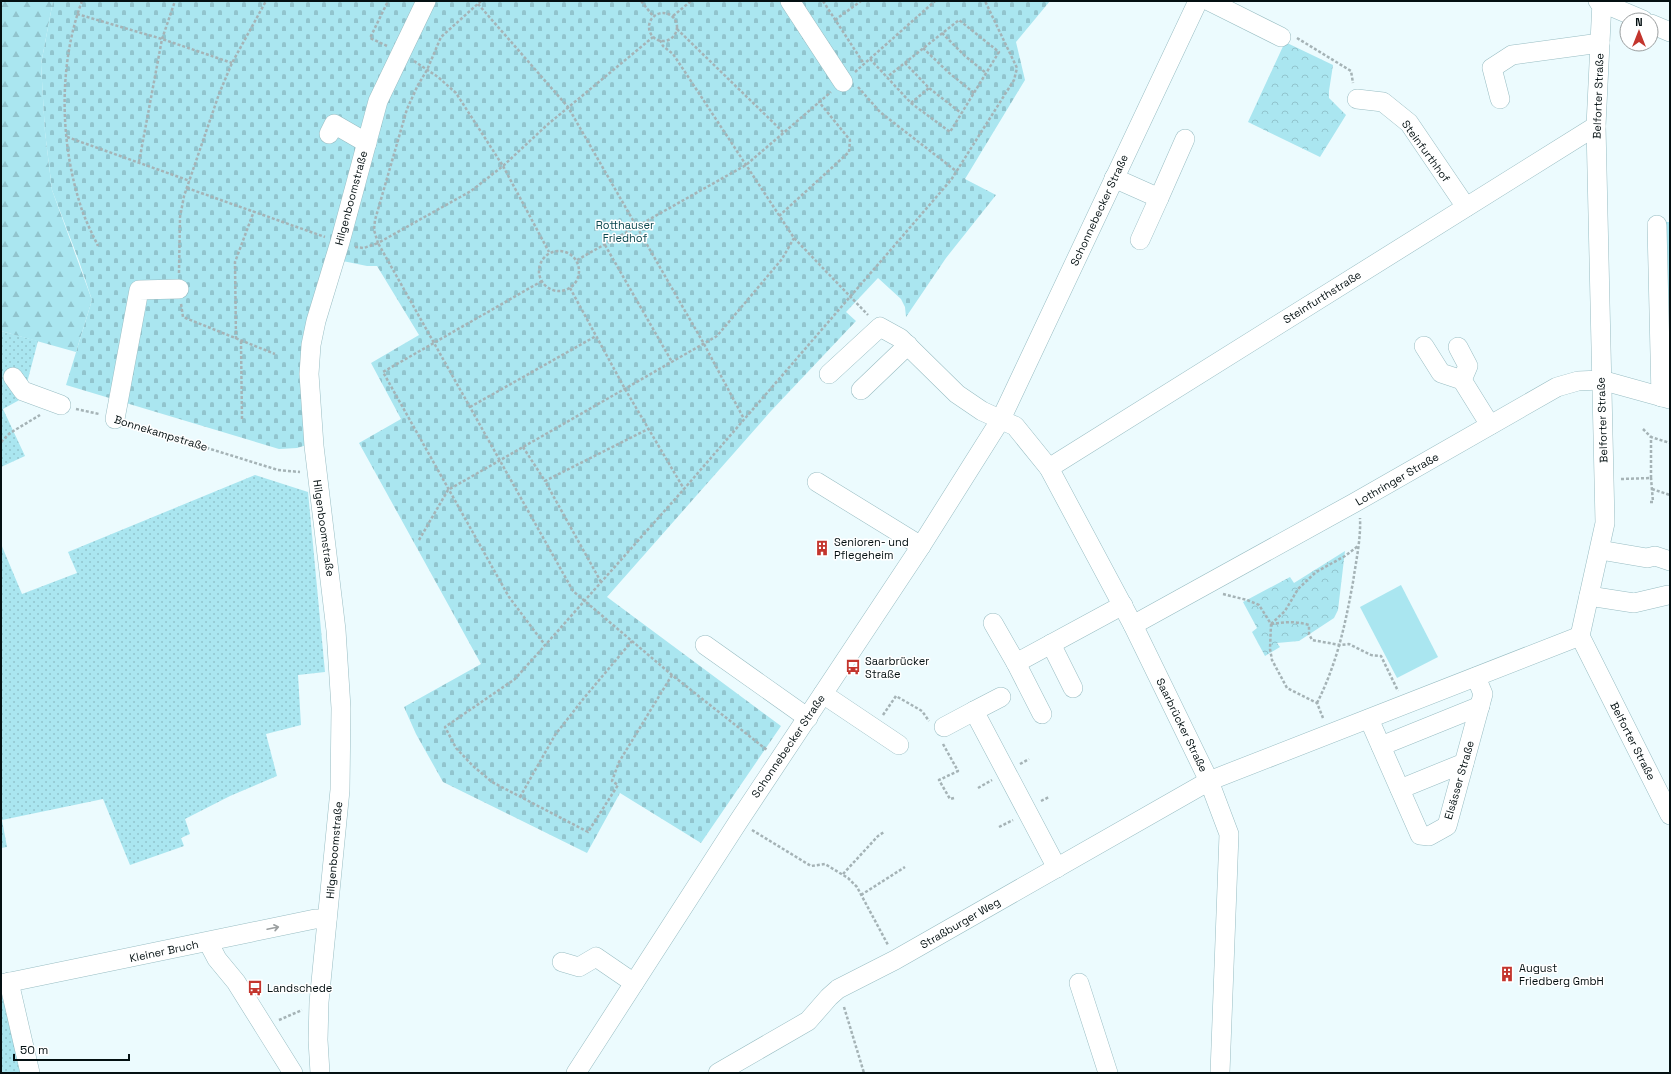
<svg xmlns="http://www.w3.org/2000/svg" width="1671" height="1074" font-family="'Space Grotesk',sans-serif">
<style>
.grass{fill:url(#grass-dots)}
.forest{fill:url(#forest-firs)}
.cemetery{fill:url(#cemetery-stones)}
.park{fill:url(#park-crowns)}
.pitch{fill:#aae6f0}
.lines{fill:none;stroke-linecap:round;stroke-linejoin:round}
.minor-casing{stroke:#98bdc3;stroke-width:20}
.path{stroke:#a5b3b6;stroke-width:2.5;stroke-dasharray:3 2;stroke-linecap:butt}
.minor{stroke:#fff;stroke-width:19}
.oneway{stroke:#9b9fa0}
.labels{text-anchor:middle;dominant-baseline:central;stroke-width:3;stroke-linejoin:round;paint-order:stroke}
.street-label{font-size:11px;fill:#041012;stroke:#fff}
.park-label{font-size:11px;fill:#0c4951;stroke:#fff}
.poi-label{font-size:11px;fill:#041012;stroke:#fff;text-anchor:start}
</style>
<defs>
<pattern id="grass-dots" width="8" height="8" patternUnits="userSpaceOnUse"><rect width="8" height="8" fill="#aae6f0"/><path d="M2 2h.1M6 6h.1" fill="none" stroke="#91c4cd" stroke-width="1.8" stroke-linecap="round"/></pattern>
<pattern id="forest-firs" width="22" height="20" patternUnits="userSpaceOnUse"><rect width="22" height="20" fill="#aae6f0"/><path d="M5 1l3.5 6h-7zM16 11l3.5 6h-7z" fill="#91c4cd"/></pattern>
<pattern id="cemetery-stones" width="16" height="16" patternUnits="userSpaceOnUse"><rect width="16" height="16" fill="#aae6f0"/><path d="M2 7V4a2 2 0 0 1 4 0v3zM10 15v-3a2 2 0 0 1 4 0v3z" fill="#91c4cd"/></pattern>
<pattern id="park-crowns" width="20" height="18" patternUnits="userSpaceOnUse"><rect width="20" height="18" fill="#aae6f0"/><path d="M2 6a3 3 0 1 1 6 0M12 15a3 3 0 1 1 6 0" fill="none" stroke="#91c4cd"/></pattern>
</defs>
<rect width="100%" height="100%" fill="#ecfbfe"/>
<!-- grass -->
<g class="grass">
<path d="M1663 222H1670V376Z"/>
<path d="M1 331 38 341 23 398 3 409 25 456 1 467Z"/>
<path d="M255 475 308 492 325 672 298 675 301 725 266 734 277 776 230 796 185 819 190 834 181 838 184 846 130 865 103 799 2 820 7 847 1 848V544L22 594 77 573 68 552Z"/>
<path d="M4 997 21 1073H1V998Z"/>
</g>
<!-- forest -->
<path class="forest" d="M1 1H53L41 64 45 132 52 190 92 300 76 352 1 331Z"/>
<!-- cemetery -->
<path class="cemetery" d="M53 1H1050L1016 42 1025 80 965 179 996 195 946 258 906 317 905 307 901 299 878 278 846 312 856 321 771 411 607 597 781 726 701 843 620 793 587 853 443 782 416 734 404 707 481 664 359 443 401 419 371 363 419 335 377 266H367L333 259 313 320 310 444 297 448 279 449 66 385 92 300 79 261 52 190 45 132 41 64Z"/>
<!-- park -->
<g class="park">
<path d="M1285 42 1333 65 1329 91V98L1346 115 1320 157 1248 122Z"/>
<path d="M1345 551 1338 610 1334 618 1299 641 1277 643 1280 647 1265 656 1252 632 1257 628 1243 602 1290 577 1294 583Z"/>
</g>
<!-- pitch -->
<path class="pitch" d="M1401 585 1438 657 1397 678 1360 607Z"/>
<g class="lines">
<defs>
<g id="minor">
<path d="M790 1 843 82"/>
<path d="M1209 1 1281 37"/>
<path d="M1598 1 1643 20"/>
<path d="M1602 1 1596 126 1605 523 1580 636 1670 815"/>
<path d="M1651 24 1670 32"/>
<path d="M1357 99 1383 102 1409 123 1466 207"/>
<path d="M1500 99 1492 68 1512 55 1600 43"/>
<path d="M329 134 334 124 367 143"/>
<path d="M1114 178 1159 198 1185 139"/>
<path d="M1657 225 1661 397"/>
<path d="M1140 240 1159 198"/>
<path d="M1424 346 1441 373 1462 380 1490 425"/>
<path d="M1458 347 1468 366 1462 380"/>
<path d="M829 374 880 327 900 338 957 394 982 411 1015 426 1049 468 1133 625 1209 781 1229 834 1220 1073"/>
<path d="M13 377 23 391 61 405"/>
<path d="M861 390 908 345"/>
<path d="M115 419 139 290 179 289"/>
<path d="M1049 468 1596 126"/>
<path d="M817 482 921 546"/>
<path d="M1600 550 1647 558 1655 556 1670 561"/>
<path d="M1589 596 1634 603 1668 595H1670"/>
<path d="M993 623 1016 663 1123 605"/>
<path d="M1133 625 1354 503 1557 387 1578 381 1601 380 1670 399"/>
<path d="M1051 644 1073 688"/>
<path d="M705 645 808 718"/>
<path d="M1016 663 1042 714"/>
<path d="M823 694 899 745"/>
<path d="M1001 697 974 711 1057 868"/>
<path d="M1369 719 1420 835 1429 836 1447 826 1483 694 1476 677"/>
<path d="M944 727 974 711"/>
<path d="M1381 746 1480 706"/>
<path d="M1400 789 1464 763"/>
<path d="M208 942 217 959 236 982 293 1073"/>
<path d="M562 962 579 967 596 957 634 983"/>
<path d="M9 982 30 1073"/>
<path d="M1079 983 1108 1073"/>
<path d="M1 984 315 919H327"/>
<path d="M320 1073 318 1040 319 1002 340 790 341 708 336 630 314 446 309 374 311 345 316 321 340 242 378 101 426 1"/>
<path d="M576 1073 738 822 921 546 1001 419 1198 1"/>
<path d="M718 1073 808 1021 829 997 838 989 895 960 1209 781 1580 636"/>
</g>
</defs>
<!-- minor casing -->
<use href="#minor" class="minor-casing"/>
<!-- path -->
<g class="path">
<path d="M82 1C58 65 60 143 81 207 85 220 92 233 98 246"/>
<path d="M481 1 441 37 427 70 418 85 407 109 375 220 374 230 378 243 471 191 503 166 549 252"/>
<path d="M641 1 653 16"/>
<path d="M823 1 864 64"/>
<path d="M478 4 568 107 704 344 744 419"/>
<circle cx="663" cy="27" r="14"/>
<path d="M77 14 162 39 232 63"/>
<path d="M673 16 691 1"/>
<path d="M835 20 861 1"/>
<path d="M677 29 783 132"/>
<path d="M942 33 965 56 986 73"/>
<path d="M1297 38 1351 71 1353 83"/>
<path d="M660 40 663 46 673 54 683 69 794 238 868 315"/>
<path d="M387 46 370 38 388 1"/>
<path d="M923 48 948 72 974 93"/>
<path d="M870 59 911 103 950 132 999 52 959 20 887 77"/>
<path d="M414 61 438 77 456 93 503 166 547 125 653 37"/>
<path d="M905 63 929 88 961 113"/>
<path d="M855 72 935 1"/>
<path d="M858 87 880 112 956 171"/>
<path d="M911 103 929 88"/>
<path d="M67 137 190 181"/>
<path d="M139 162 162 39 175 1"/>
<path d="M187 188 325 237"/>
<path d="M779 216 849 152 850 140 819 102"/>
<path d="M605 245 672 362"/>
<path d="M355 247 364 248 378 243 573 591 672 675 767 750"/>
<circle cx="559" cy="271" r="20"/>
<path d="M577 260 746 165 831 92"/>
<path d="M179 273 180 217 184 196 219 94 232 63 266 1"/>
<path d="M542 281 383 372 509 597 545 645"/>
<path d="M570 288 625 389 684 489"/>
<path d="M181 304 183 317 275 354"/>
<path d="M236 339 235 262 254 211"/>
<path d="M241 341 242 420"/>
<path d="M470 407 596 336"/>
<path d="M76 409 99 414"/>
<path d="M130 424 278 470 300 472"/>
<path d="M1643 429 1651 437"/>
<path d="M1 442 10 433 40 415"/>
<path d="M523 447 545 481"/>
<path d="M1621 479 1651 478V437L1670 443"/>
<path d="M1652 489 1670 495"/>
<path d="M1650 502H1653L1651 478"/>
<path d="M419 540 448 490 717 336 782 259 794 238"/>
<path d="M601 582 545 481 648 429"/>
<path d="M1223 594 1247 600 1259 605 1271 624 1270 649 1272 660 1287 688 1317 703 1323 718"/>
<path d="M1271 624C1284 622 1296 621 1309 625V634L1312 640 1340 645 1349 644 1371 655 1381 656 1398 691"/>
<path d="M1271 624 1285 611 1298 589 1316 572 1345 556 1358 546"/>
<path d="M672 675 619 762 612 781 618 785 588 832 492 782 473 766 456 748 445 727 515 679 684 489 951 180 1014 80 1017 68 985 1"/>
<path d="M1317 703C1337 663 1345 626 1353 582 1356 561 1361 539 1360 518"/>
<path d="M883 715 896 696 922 711 929 721"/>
<path d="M943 744 958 771 939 780 950 799 954 798"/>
<path d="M1020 764 1029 759"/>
<path d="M978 788 992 780"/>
<path d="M520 797 555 735 584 698 632 641"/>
<path d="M1041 801 1049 797"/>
<path d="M999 827 1013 820"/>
<path d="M752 830 811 866 825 864 848 878 857 887 888 945"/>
<path d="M843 874 878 836 884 832"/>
<path d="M861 895 905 867"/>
<path d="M844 1007 864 1073"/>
<path d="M279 1020 302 1010"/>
</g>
<!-- minor -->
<use href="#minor" class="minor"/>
</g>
<!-- one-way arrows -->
<defs><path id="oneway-shaft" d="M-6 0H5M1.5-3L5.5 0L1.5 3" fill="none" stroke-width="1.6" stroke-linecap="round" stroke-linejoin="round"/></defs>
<use class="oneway" href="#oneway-shaft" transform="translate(273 928) rotate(-12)"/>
<!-- icons -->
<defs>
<symbol id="building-bare" viewBox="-9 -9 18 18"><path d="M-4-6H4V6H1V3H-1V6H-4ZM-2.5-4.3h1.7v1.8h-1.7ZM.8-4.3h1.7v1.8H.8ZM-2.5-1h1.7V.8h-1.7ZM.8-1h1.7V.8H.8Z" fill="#c3352d" stroke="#fff" stroke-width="2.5" paint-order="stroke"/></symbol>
<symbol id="bus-bare" viewBox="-9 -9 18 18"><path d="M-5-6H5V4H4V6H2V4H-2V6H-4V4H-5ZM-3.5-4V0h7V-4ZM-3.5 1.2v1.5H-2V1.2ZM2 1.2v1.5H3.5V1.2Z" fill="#c3352d" stroke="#fff" stroke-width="2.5" paint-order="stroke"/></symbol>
</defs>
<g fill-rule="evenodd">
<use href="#building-bare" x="811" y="537" width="22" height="22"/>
<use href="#bus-bare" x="842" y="656" width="22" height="22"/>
<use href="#building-bare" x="1496" y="963" width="22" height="22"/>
<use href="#bus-bare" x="244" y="977" width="22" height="22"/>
</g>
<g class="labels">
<!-- street labels -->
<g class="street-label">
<text transform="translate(1598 96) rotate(-88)">Belforter Straße</text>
<text transform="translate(1426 151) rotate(54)">Steinfurthhof</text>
<text transform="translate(351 198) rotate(-75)">Hilgenboomstraße</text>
<text transform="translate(1099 210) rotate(-65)">Schonnebecker Straße</text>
<text transform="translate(1322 297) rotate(-32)">Steinfurthstraße</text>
<text transform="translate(1602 420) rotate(-92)">Belforter Straße</text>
<text transform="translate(161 433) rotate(17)">Bonnekampstraße</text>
<text transform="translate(1397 479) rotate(-30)">Lothringer Straße</text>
<text transform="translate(324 528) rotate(82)">Hilgenboomstraße</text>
<text transform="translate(1182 725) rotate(64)">Saarbrücker Straße</text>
<text transform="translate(1633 741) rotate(63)">Belforter Straße</text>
<text transform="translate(788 746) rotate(-56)">Schonnebecker Straße</text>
<text transform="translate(1459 780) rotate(-74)">Elsässer Straße</text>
<text transform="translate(334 850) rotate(-85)">Hilgenboomstraße</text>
<text transform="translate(960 923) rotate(-30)">Straßburger Weg</text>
<text transform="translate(164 951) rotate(-12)">Kleiner Bruch</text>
</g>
<!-- park labels -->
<g class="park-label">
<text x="625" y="225">Rotthauser<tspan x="625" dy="13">Friedhof</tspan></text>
</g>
<!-- poi labels -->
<g class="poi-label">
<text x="834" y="542">Senioren- und<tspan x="834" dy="13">Pflegeheim</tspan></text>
<text x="865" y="661">Saarbrücker<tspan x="865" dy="13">Straße</tspan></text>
<text x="1519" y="968">August<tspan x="1519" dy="13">Friedberg GmbH</tspan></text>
<text x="267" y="988">Landschede</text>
</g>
</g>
<!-- border -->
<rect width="1671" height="1074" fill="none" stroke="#041012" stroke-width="4"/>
<!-- north arrow -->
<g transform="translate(1639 32)"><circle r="19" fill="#ffffff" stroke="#9b9fa0"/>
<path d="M0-3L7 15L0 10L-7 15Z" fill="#c3352d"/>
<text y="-6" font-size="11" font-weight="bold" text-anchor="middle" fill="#041012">N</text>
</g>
<!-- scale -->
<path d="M14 1054v6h115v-6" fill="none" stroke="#041012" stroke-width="2"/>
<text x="20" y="1054" font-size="12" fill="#041012" stroke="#ffffff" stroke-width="3" paint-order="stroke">50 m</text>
</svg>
